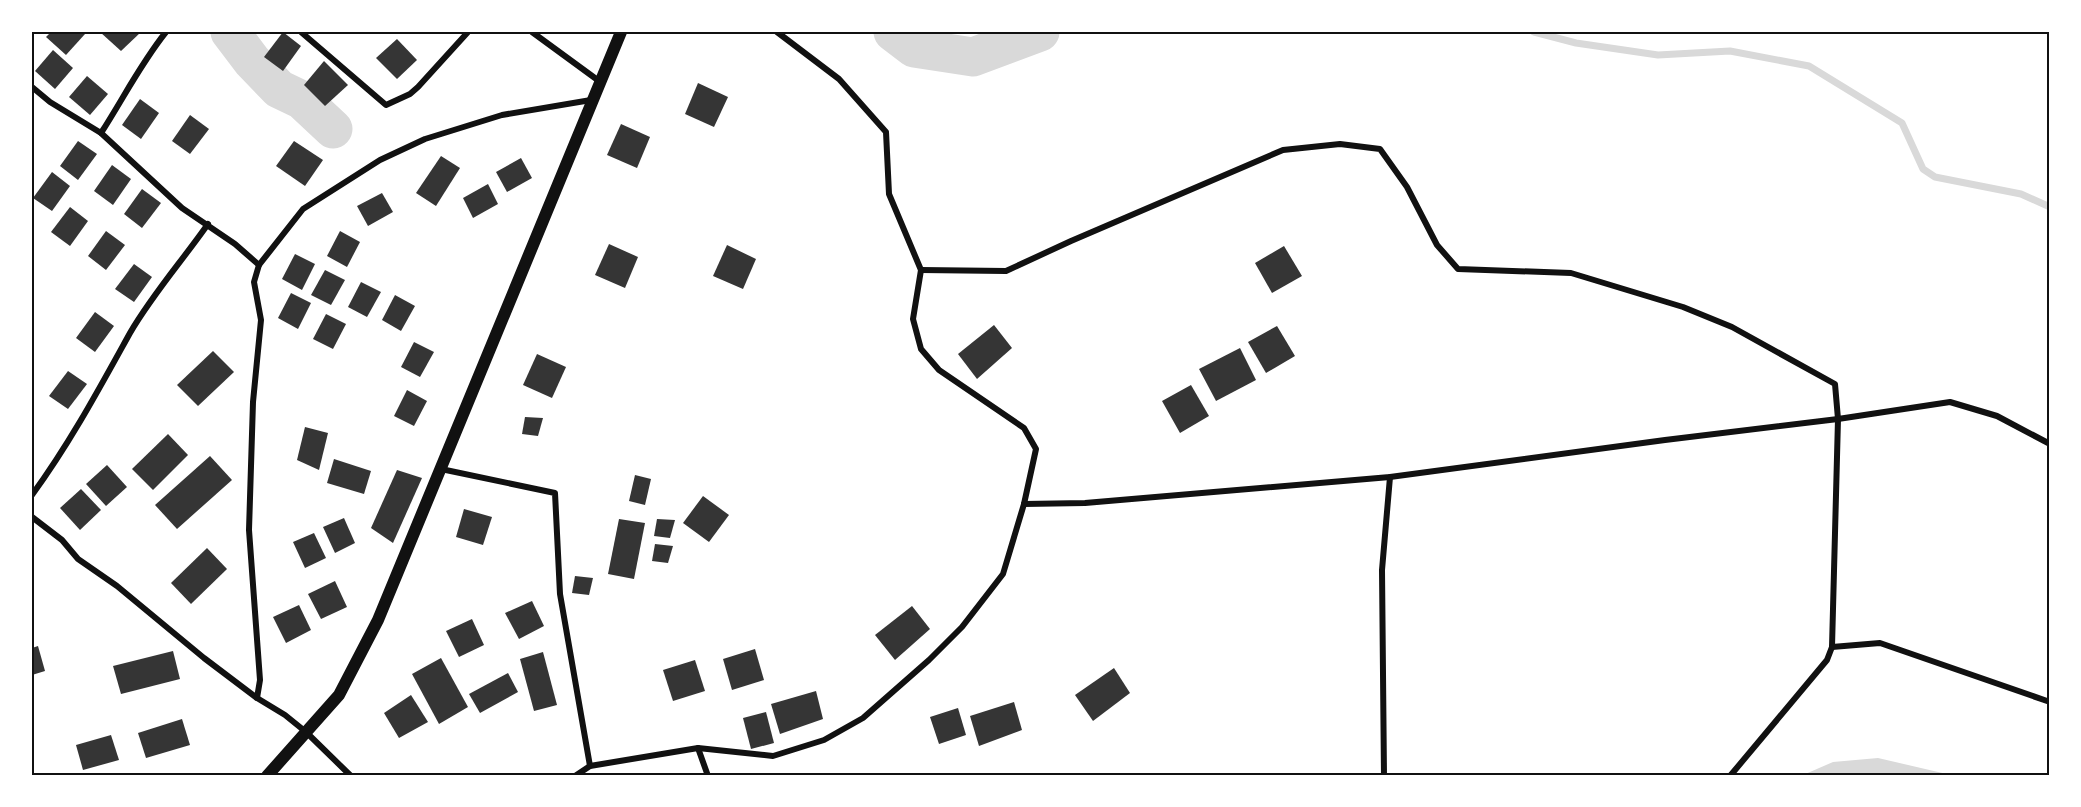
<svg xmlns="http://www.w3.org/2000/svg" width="2081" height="807" font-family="'Exo 2',sans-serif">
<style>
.water{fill:#d9d9d9}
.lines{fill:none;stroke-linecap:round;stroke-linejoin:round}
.stream{stroke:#d9d9d9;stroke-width:7}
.river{stroke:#d9d9d9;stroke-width:39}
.building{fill:#353535}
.minor{stroke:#111;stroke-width:6}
.secondary{stroke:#111;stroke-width:12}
.neatline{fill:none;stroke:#111;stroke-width:2}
</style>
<rect width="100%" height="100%" fill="#fff"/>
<!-- water -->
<path class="water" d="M1878 758 1951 775H1803L1833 762Z"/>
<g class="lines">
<!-- stream -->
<path class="stream" d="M1534 32 1576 43 1658 55 1730 51 1809 66 1902 123 1923 169 1935 177 2021 194 2050 207"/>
<!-- river -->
<g class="river">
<path d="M230 32 252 61 279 89 302 100 333 129"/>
<path d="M893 32 914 48 973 57 1040 32"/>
</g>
</g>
<!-- building -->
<g class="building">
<path d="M51 32H82L85 34 66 55 46 37Z"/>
<path d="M100 32H141L121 51Z"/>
<path d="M283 32 301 46 283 71 264 57Z"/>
<path d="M397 39 417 60 397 79 376 58Z"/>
<path d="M53 50 73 68 55 89 35 71Z"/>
<path d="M324 61 348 85 325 106 304 85Z"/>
<path d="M87 76 108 94 90 115 69 97Z"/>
<path d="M698 83 728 97 714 127 685 114Z"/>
<path d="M140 99 159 113 141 139 122 125Z"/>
<path d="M190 115 209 129 190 154 172 141Z"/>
<path d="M621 124 650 137 637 168 607 155Z"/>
<path d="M78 141 97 154 78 180 60 166Z"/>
<path d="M294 141 323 160 305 186 276 166Z"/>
<path d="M441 156 460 168 436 206 416 193Z"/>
<path d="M521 158 532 178 507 192 496 172Z"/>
<path d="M112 165 131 179 113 205 94 191Z"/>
<path d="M52 172 70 186 52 211 33 198Z"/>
<path d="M488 184 498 204 473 218 463 198Z"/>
<path d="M142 189 161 203 142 228 124 214Z"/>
<path d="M382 193 393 212 368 226 357 206Z"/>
<path d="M70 207 88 221 70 246 51 232Z"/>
<path d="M106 231 125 245 106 270 88 256Z"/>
<path d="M340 231 360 242 347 267 327 256Z"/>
<path d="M609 244 638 257 625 288 595 275Z"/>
<path d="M727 245 756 259 743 289 713 276Z"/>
<path d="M1284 246 1302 276 1272 293 1255 263Z"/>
<path d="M295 254 315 264 302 290 282 279Z"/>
<path d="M134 264 152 277 134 302 115 289Z"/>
<path d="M325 270 345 280 331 305 311 295Z"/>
<path d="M361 282 381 292 367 317 348 307Z"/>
<path d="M291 293 311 303 298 329 278 318Z"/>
<path d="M395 295 415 306 401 331 382 320Z"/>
<path d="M95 312 114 326 95 352 76 338Z"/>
<path d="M326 314 346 324 333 349 313 339Z"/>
<path d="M994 325 1012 348 977 379 958 354Z"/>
<path d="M1277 326 1295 356 1266 373 1248 342Z"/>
<path d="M414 342 434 352 420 377 401 367Z"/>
<path d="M1240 348 1256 380 1216 401 1199 369Z"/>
<path d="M213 351 234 372 198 406 177 385Z"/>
<path d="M537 354 566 367 552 398 523 385Z"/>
<path d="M68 371 87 384 68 409 49 396Z"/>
<path d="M1191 385 1209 416 1180 433 1162 401Z"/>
<path d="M407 390 427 401 414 426 394 416Z"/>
<path d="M525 417 543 418 538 436 522 434Z"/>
<path d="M305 427 328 433 319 470 297 460Z"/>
<path d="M168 434 188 455 153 490 132 469Z"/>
<path d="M210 456 232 480 177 529 155 505Z"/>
<path d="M334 459 371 471 364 494 327 483Z"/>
<path d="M107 465 127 487 106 506 86 484Z"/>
<path d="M397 470 422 478 393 543 371 528Z"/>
<path d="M635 475 651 479 645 505 629 501Z"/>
<path d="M81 489 101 510 80 530 60 508Z"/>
<path d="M703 496 729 515 709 542 683 523Z"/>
<path d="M464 509 492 517 483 545 456 537Z"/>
<path d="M344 518 355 543 335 553 323 527Z"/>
<path d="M619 519 645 523 634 579 608 574Z"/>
<path d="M657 519 675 520 670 538 654 536Z"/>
<path d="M314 533 326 558 305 568 293 542Z"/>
<path d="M655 544 673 546 668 563 652 561Z"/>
<path d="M207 548 227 569 191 604 171 583Z"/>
<path d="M575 576 593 578 589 595 572 593Z"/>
<path d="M335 581 347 607 321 619 308 594Z"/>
<path d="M532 601 544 626 519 639 505 613Z"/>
<path d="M299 605 311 630 286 643 273 617Z"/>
<path d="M912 606 930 629 895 660 875 635Z"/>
<path d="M472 619 484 645 459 657 446 631Z"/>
<path d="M38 646 45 671 32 675V648Z"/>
<path d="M755 649 764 680 732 690 723 659Z"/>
<path d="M173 651 180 679 121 694 113 666Z"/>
<path d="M543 652 557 705 534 711 520 659Z"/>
<path d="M441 658 468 707 439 724 412 674Z"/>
<path d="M695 660 705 691 673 701 663 670Z"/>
<path d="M1114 668 1130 693 1093 721 1075 695Z"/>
<path d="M508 673 518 692 480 713 469 694Z"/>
<path d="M816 691 823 719 780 734 771 704Z"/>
<path d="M411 695 428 722 399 738 384 713Z"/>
<path d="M1014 702 1022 730 979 746 970 716Z"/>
<path d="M958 708 966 735 939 744 930 717Z"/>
<path d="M766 712 774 743 751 749 743 718Z"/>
<path d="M182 719 190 745 146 758 138 733Z"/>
<path d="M111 735 119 760 83 770 76 745Z"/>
</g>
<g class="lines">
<!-- minor -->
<g class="minor">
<path d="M301 32 386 105 410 94 418 87 468 32"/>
<path d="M532 32 599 81"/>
<path d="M32 87 50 102 101 133 182 208 235 244 259 265"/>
<path d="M101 133C123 99 141 63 166 32"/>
<path d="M921 270 1006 271 1071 241 1283 150 1340 144 1380 149 1407 187 1437 245 1458 269 1571 273 1683 307 1732 327 1835 384 1838 419 1832 647 1827 660 1730 776"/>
<path d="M441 469 555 493 560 594 590 766"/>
<path d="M32 495C70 443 99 389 130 333 152 295 182 261 208 224"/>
<path d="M1024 504 1085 503 1390 477 1665 440 1838 419 1950 402 1997 416 2050 444"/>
<path d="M32 517 62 540 78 559 117 586 204 658 257 698 285 715 306 732 351 776"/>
<path d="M1832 647 1880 643 2050 702"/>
<path d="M257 698 260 680 249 530 253 402 261 320 254 282 259 265 303 209 380 160 425 139 502 115 591 100"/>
<path d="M698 748 708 776"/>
<path d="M575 776 590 766 698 748 773 756 824 740 863 718 929 660 962 627 1003 574 1024 504 1036 449 1024 428 939 370 921 349 913 319 921 270 889 194 886 132 839 79 777 32"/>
<path d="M1384 776 1382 570 1390 477"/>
</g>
<!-- secondary -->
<path class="secondary" d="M267 776 339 695 378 620 621 32"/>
</g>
<!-- border -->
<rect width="2081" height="807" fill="none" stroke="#ffffff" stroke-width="66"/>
<rect x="33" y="33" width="2015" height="741" class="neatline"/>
</svg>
